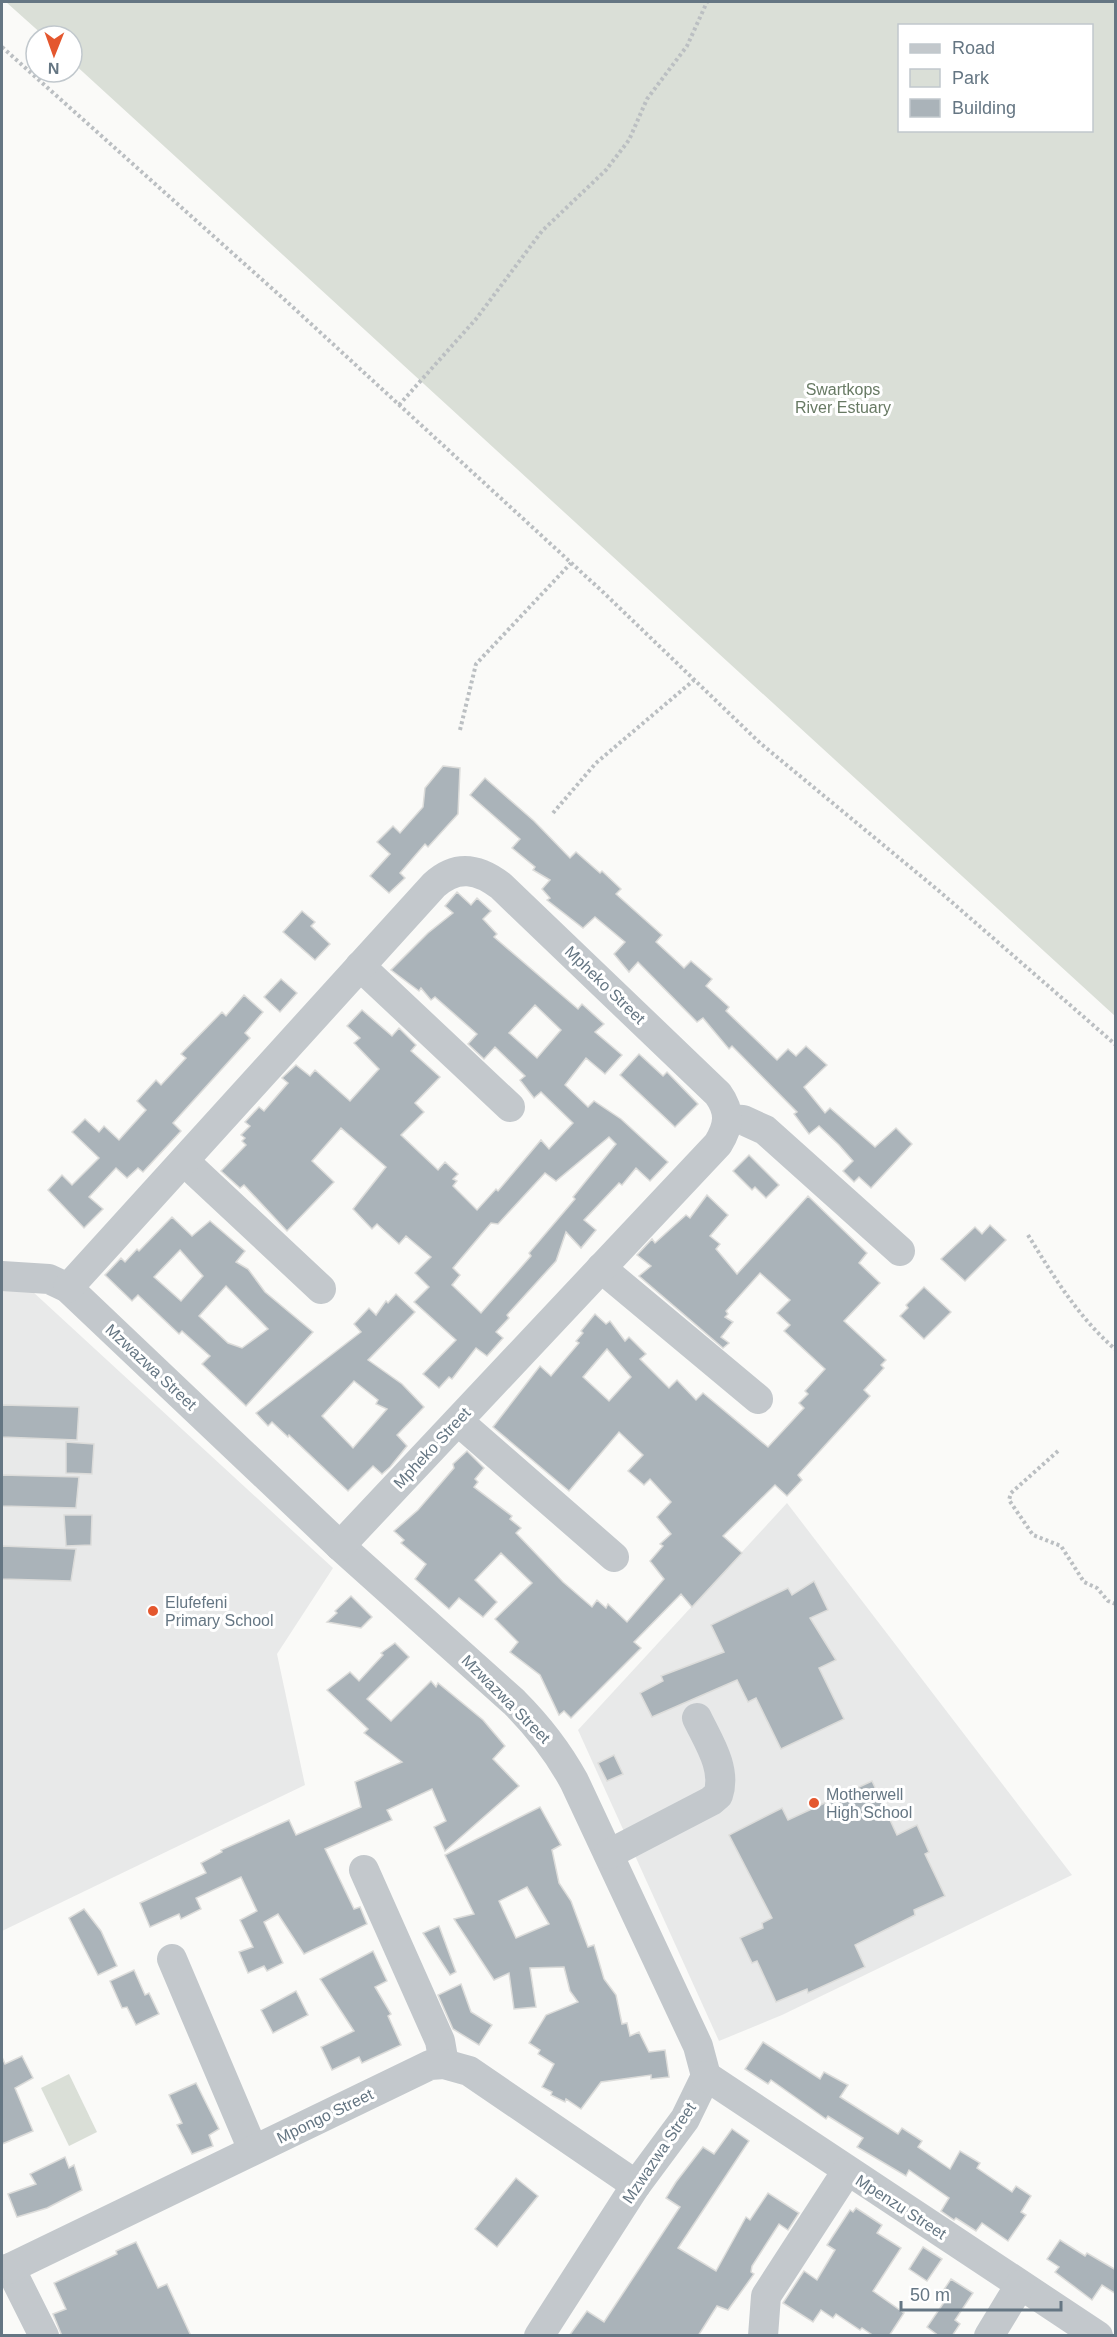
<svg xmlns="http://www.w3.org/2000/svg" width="1117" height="2337" font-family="Arial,sans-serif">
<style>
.built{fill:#e8e9e9}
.green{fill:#dadfd7;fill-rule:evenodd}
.building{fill:#aab3b9;stroke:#dcdcda;stroke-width:1.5;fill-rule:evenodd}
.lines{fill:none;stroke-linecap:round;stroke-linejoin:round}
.path{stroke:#bbbfc2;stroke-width:4;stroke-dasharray:3 3;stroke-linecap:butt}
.minor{stroke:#c3c8cc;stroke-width:30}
.poi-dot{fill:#e4572e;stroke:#fff;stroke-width:2}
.labels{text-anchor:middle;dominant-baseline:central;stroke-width:6;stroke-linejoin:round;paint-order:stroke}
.park-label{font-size:16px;fill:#687a64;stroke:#fff}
.street-label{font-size:16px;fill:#657683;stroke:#fff}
.poi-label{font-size:16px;fill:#657683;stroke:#fff;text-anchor:start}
</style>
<rect width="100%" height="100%" fill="#fafaf8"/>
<!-- built -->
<g class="built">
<path d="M2 1291H32L333 1568 277 1654 305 1785 2 1931Z"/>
<path d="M787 1503 1072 1875 782 2015 719 2041 578 1730Z"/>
</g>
<!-- green -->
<g class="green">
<path d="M6 2H1115V1016L72 62V36H44ZM900 26H1092V130H900Z"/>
<path d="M69 2074 97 2132 69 2146 41 2088Z"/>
</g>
<!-- building -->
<g class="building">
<path d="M443 766 460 768 458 814 428 847 425 844 400 873 405 878 389 893 370 876 390 854 377 842 393 826 400 833 423 807 425 788Z"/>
<path d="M485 778 534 821 570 858 576 852 600 873 602 871 621 889 616 894 662 935 656 942 684 968 691 961 712 979 706 986 729 1007 726 1011 777 1060 788 1049 796 1056 806 1046 827 1065 804 1087 825 1113 830 1108 875 1147 896 1128 912 1144 871 1188 859 1177 854 1182 843 1171 853 1161 839 1145 819 1126 809 1134 794 1114 797 1112 732 1046 729 1049 703 1018 697 1022 638 962 629 972 614 954 625 942 595 917 583 928 547 900 550 898 542 889 550 880 533 870 535 867 512 848 520 839 470 795Z"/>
<path d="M457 892 471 905 477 898 491 911 483 919 497 934 494 937 578 1009 582 1004 604 1024 595 1032 622 1055 605 1074 586 1058 565 1085 588 1107 594 1101 621 1119 668 1162 650 1181 636 1168 622 1185 619 1183 584 1220 596 1230 581 1248 566 1232 556 1261 507 1315 509 1318 496 1332 503 1338 487 1356 476 1348 452 1379 449 1377 439 1388 423 1374 456 1340 414 1302 429 1287 415 1273 431 1257 406 1236 399 1244 377 1224 372 1229 353 1209 386 1167 341 1128 312 1161 334 1182 287 1231 244 1185 240 1188 221 1171 246 1145 242 1141 245 1138 241 1135 250 1126 245 1122 259 1107 264 1111 288 1083 282 1078 296 1065 310 1076 315 1070 350 1101 379 1069 354 1043 360 1038 347 1026 362 1010 392 1036 399 1028 416 1045 411 1051 440 1077 415 1103 424 1112 401 1135 438 1170 445 1162 458 1174 453 1179 457 1181 453 1186 477 1210 496 1189 498 1191 541 1140 549 1149 573 1123 541 1092 534 1098 520 1080 525 1076 495 1047 484 1059 468 1044 477 1034 435 997 431 1000 421 988 419 991 391 970 428 933 453 913 445 906ZM535 1005 561 1030 537 1058 509 1033ZM609 1137 616 1144 573 1197 575 1199 529 1253 531 1256 481 1313 452 1285 460 1275 453 1268 491 1223 498 1224 545 1173 556 1181Z"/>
<path d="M302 911 315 922 311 926 330 944 315 960 283 932Z"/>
<path d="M281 979 297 993 280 1012 264 997Z"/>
<path d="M244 995 263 1012 245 1033 250 1038 173 1123 181 1131 143 1172 138 1168 127 1178 116 1168 89 1197 103 1209 84 1228 48 1190 62 1175 72 1185 99 1158 72 1132 85 1119 99 1132 104 1126 119 1140 146 1110 137 1101 156 1080 161 1085 186 1058 181 1054 222 1012 226 1016Z"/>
<path d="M639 1054 663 1076 667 1072 698 1104 675 1127 620 1075Z"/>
<path d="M749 1155 779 1185 766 1198 755 1187 752 1190 733 1171Z"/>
<path d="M707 1195 728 1215 710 1236 720 1244 716 1249 737 1274 808 1196 867 1253 859 1263 880 1283 844 1321 886 1360 881 1365 884 1368 864 1390 870 1396 798 1475 802 1480 787 1496 775 1485 723 1536 742 1553 692 1607 681 1594 634 1642 641 1648 571 1718 564 1711 559 1715 540 1675 510 1652 518 1642 495 1619 532 1583 501 1553 475 1580 497 1602 483 1617 459 1598 449 1609 415 1579 426 1564 401 1543 404 1540 394 1531 418 1510 454 1468 453 1464 467 1451 484 1468 475 1479 478 1482 474 1487 512 1516 510 1519 521 1528 516 1533 563 1582 592 1607 597 1600 606 1608 608 1604 627 1622 664 1579 650 1561 663 1546 660 1544 671 1534 657 1517 671 1502 650 1479 644 1485 628 1471 643 1455 619 1432 569 1491 493 1427 540 1366 551 1376 579 1343 576 1341 583 1333 581 1331 595 1314 606 1324 610 1321 625 1341 629 1337 646 1354 640 1359 669 1388 677 1380 696 1400 703 1393 768 1447 804 1408 799 1403 808 1394 805 1391 825 1369 784 1331 790 1325 777 1313 790 1300 760 1273 726 1311 728 1314 725 1317 733 1322 721 1337 729 1343 723 1348 639 1276 651 1266 637 1255 652 1239 655 1243 686 1215 690 1218ZM607 1349 631 1377 609 1401 583 1377Z"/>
<path d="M172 1217 192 1236 210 1221 245 1251 236 1262 248 1269 265 1292 313 1332 246 1406 202 1364 210 1356 182 1331 179 1334 138 1295 132 1301 105 1275 121 1258 125 1262 137 1249 139 1251ZM180 1250 203 1276 181 1301 154 1277ZM226 1286 268 1329 242 1348 228 1343 199 1316Z"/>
<path d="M990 1225 1006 1240 965 1281 941 1259 975 1227 982 1234Z"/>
<path d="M924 1287 951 1312 924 1339 900 1316 908 1308 906 1305Z"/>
<path d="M396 1294 415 1312 368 1360 402 1384 424 1407 397 1435 407 1446 390 1467 382 1474 373 1466 348 1491 289 1435 288 1437 272 1422 268 1426 256 1413 361 1332 354 1324 369 1308 376 1315 386 1301 388 1303ZM354 1381 378 1400 376 1404 387 1409 353 1448 322 1416Z"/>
<path d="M2 1405 79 1407 77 1440 2 1437Z"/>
<path d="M66 1442 94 1444 92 1474 66 1473Z"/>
<path d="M2 1475 79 1477 76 1508 2 1506Z"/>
<path d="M64 1515H92L91 1545 66 1546Z"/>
<path d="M2 1546 76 1549 71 1581 2 1579Z"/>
<path d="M814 1581 828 1610 810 1618 836 1660 819 1668 844 1719 781 1749 756 1698 748 1702 737 1680 652 1717 640 1693 663 1681 661 1676 724 1652 711 1625 788 1588 792 1595Z"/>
<path d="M351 1596 372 1617 361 1628 327 1622 337 1613 335 1611Z"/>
<path d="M395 1643 409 1657 367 1699 391 1721 431 1681 436 1687 438 1683 483 1720 505 1746 493 1759 519 1786 445 1851 434 1827 446 1821 432 1789 387 1810 392 1820 325 1849 354 1909 360 1907 367 1924 304 1954 278 1914 264 1922 283 1963 267 1971 264 1966 248 1973 239 1952 253 1947 240 1920 257 1911 241 1877 196 1898 201 1909 181 1919 179 1914 150 1927 140 1903 206 1873 201 1863 222 1852 221 1850 289 1820 296 1835 361 1807 355 1782 402 1762 364 1733 368 1729 327 1690 350 1672 359 1681 383 1655 381 1653Z"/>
<path d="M614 1755 623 1774 607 1781 598 1763Z"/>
<path d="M872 1781 897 1835 917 1825 929 1852 925 1854 945 1896 914 1910 915 1915 855 1945 865 1967 808 1993 807 1989 776 2002 757 1961 752 1963 740 1938 763 1928 762 1923 772 1918 729 1835 782 1808 788 1820Z"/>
<path d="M540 1807 561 1845 552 1850 559 1883 571 1901 588 1947 594 1945 604 1979 616 1995 622 2024 627 2023 630 2036 639 2032 649 2052 665 2050 669 2077 651 2079V2075L601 2082 581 2109 566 2099 565 2102 551 2095 552 2092 542 2087 554 2064 538 2054 540 2050 529 2043 546 2015 578 2002 570 1991 564 1967 530 1968 536 2007 514 2009 509 1973 494 1980 454 1919 474 1914 445 1855ZM527 1887 549 1924 516 1938 499 1901Z"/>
<path d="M84 1909 101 1931 117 1966 98 1975 69 1918Z"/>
<path d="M439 1926 456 1972 450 1975 423 1933Z"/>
<path d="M373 1951 387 1981 375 1987 391 2014 388 2016 401 2045 362 2063 359 2057 332 2070 321 2047 354 2031 320 1979Z"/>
<path d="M134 1970 145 1995 149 1993 159 2014 136 2025 127 2007 122 2008 110 1981Z"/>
<path d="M461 1984 471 2012 492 2025 479 2045 453 2029 438 1995Z"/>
<path d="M296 1991 308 2015 273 2033 261 2010Z"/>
<path d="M763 2042 820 2079 824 2072 848 2085 840 2097 898 2134 902 2128 922 2141 918 2147 950 2169 960 2151 980 2163 977 2168 1012 2192 1016 2186 1031 2196 1021 2212 1026 2215 1008 2241 982 2223 976 2231 956 2218 954 2220 941 2211 949 2198 909 2170 906 2176 857 2147 863 2138 828 2116 826 2119 771 2080 768 2084 745 2069Z"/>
<path d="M22 2056 33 2078 15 2088 33 2131 2 2144V2057L5 2064Z"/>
<path d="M196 2083 219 2129 209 2135 213 2146 192 2154 177 2125 182 2123 169 2095Z"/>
<path d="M732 2129 749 2141 678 2248 716 2271 746 2217 750 2220 768 2193 799 2213 788 2230 779 2224 752 2266 751 2272 754 2274 728 2310 717 2306 698 2336H569L587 2311 604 2322 680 2207 666 2198 676 2182 703 2147 714 2154Z"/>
<path d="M65 2157 69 2168 74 2165 82 2190 47 2208 17 2217 8 2194 36 2184 30 2174Z"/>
<path d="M516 2178 538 2196 497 2247 475 2229Z"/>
<path d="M856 2208 882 2225 877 2233 901 2248 873 2291 904 2313 889 2336H874L862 2328 860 2330 836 2314 833 2318 821 2310 813 2322 783 2303 804 2271 817 2280 835 2250 827 2245 850 2210 853 2212Z"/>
<path d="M1060 2240 1085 2256 1087 2253 1116 2270V2294L1102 2285 1092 2300 1055 2272 1059 2267 1047 2259Z"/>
<path d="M136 2242 158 2288 167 2284 191 2336H62L53 2314 66 2309 54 2283 117 2254 116 2251Z"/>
<path d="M923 2247 942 2259 927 2281 909 2269Z"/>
<path d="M951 2279 973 2293 955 2320 960 2324 952 2336H939L927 2327 945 2301 939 2297Z"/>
</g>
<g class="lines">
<!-- path -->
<g class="path">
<path d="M2 47 285 300 604 593 760 743 939 891 1116 1045"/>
<path d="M399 405 476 319 542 231 606 170 629 140 647 99 687 46 707 2"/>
<path d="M460 730 476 664 571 563"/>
<path d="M553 813 596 763 694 680"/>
<path d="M1028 1235C1054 1277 1078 1317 1116 1350"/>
<path d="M1058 1451 1011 1493 1009 1500 1033 1535 1061 1546 1084 1582 1097 1588 1108 1601 1116 1604"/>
</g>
<!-- minor -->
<g class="minor">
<path d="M360 966 510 1107"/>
<path d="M728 1119 743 1120 765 1130 900 1251"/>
<path d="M184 1161 321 1289"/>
<path d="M601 1268 758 1399"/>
<path d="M2 1276 49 1279 68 1288 340 1546 514 1702C538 1726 557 1750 574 1781L698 2046 706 2076 685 2119 636 2185 539 2336"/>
<path d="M68 1288 434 885C457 864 479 869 501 886L718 1094C731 1112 729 1126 718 1144L340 1546"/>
<path d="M458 1421 614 1557"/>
<path d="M609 1854 711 1801 718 1795C727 1769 708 1741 697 1718"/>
<path d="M364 1870 440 2041 444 2064"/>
<path d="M172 1959 253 2150"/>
<path d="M706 2076 1098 2336"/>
<path d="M10 2268 44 2336"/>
<path d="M2 2272 430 2065 444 2064 469 2071 636 2185"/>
<path d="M763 2336 766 2296 847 2171"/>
<path d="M989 2336 1020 2285"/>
</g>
</g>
<!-- markers -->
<g class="poi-dot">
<circle cx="153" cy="1611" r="6"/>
<circle cx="814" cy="1803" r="6"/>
</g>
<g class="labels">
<!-- park labels -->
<g class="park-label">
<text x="843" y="389">Swartkops<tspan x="843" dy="18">River Estuary</tspan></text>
</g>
<!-- street labels -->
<g class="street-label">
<text transform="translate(605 985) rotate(44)">Mpheko Street</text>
<text transform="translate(151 1367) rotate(43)">Mzwazwa Street</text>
<text transform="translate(432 1448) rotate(-47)">Mpheko Street</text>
<text transform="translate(506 1699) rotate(45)">Mzwazwa Street</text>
<text transform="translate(325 2116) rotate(-26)">Mpongo Street</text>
<text transform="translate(659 2153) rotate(-56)">Mzwazwa Street</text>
<text transform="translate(901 2207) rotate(33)">Mpenzu Street</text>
</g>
<!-- poi labels -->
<g class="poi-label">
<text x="165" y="1602">Elufefeni<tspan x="165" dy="18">Primary School</tspan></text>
<text x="826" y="1794">Motherwell<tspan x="826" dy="18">High School</tspan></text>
</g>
</g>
<!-- border -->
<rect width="1117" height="2337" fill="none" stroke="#657683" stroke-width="6"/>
<!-- legend -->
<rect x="898" y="24" width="195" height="108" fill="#ffffff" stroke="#c1c8cd" stroke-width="1.5"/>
<rect x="910" y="44" width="30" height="9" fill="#c3c8cc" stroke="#c1c8cd" stroke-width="1.5"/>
<text x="952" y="54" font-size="18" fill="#657683">Road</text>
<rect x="910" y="69" width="30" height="18" fill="#dadfd7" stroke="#c1c8cd" stroke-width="1.5"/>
<text x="952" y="84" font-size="18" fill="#657683">Park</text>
<rect x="910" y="99" width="30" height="18" fill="#aab3b9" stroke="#c1c8cd" stroke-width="1.5"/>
<text x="952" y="114" font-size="18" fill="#657683">Building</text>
<!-- north arrow -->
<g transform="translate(54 54) rotate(181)"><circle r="28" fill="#ffffff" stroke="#c1c8cd" stroke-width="1.5"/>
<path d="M0-4.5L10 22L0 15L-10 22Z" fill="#e4572e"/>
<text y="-9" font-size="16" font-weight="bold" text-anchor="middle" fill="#657683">N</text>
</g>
<!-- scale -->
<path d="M901 2301v9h160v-9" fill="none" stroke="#657683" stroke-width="3"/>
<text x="910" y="2301" font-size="18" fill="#657683" stroke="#ffffff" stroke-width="4.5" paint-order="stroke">50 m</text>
</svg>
